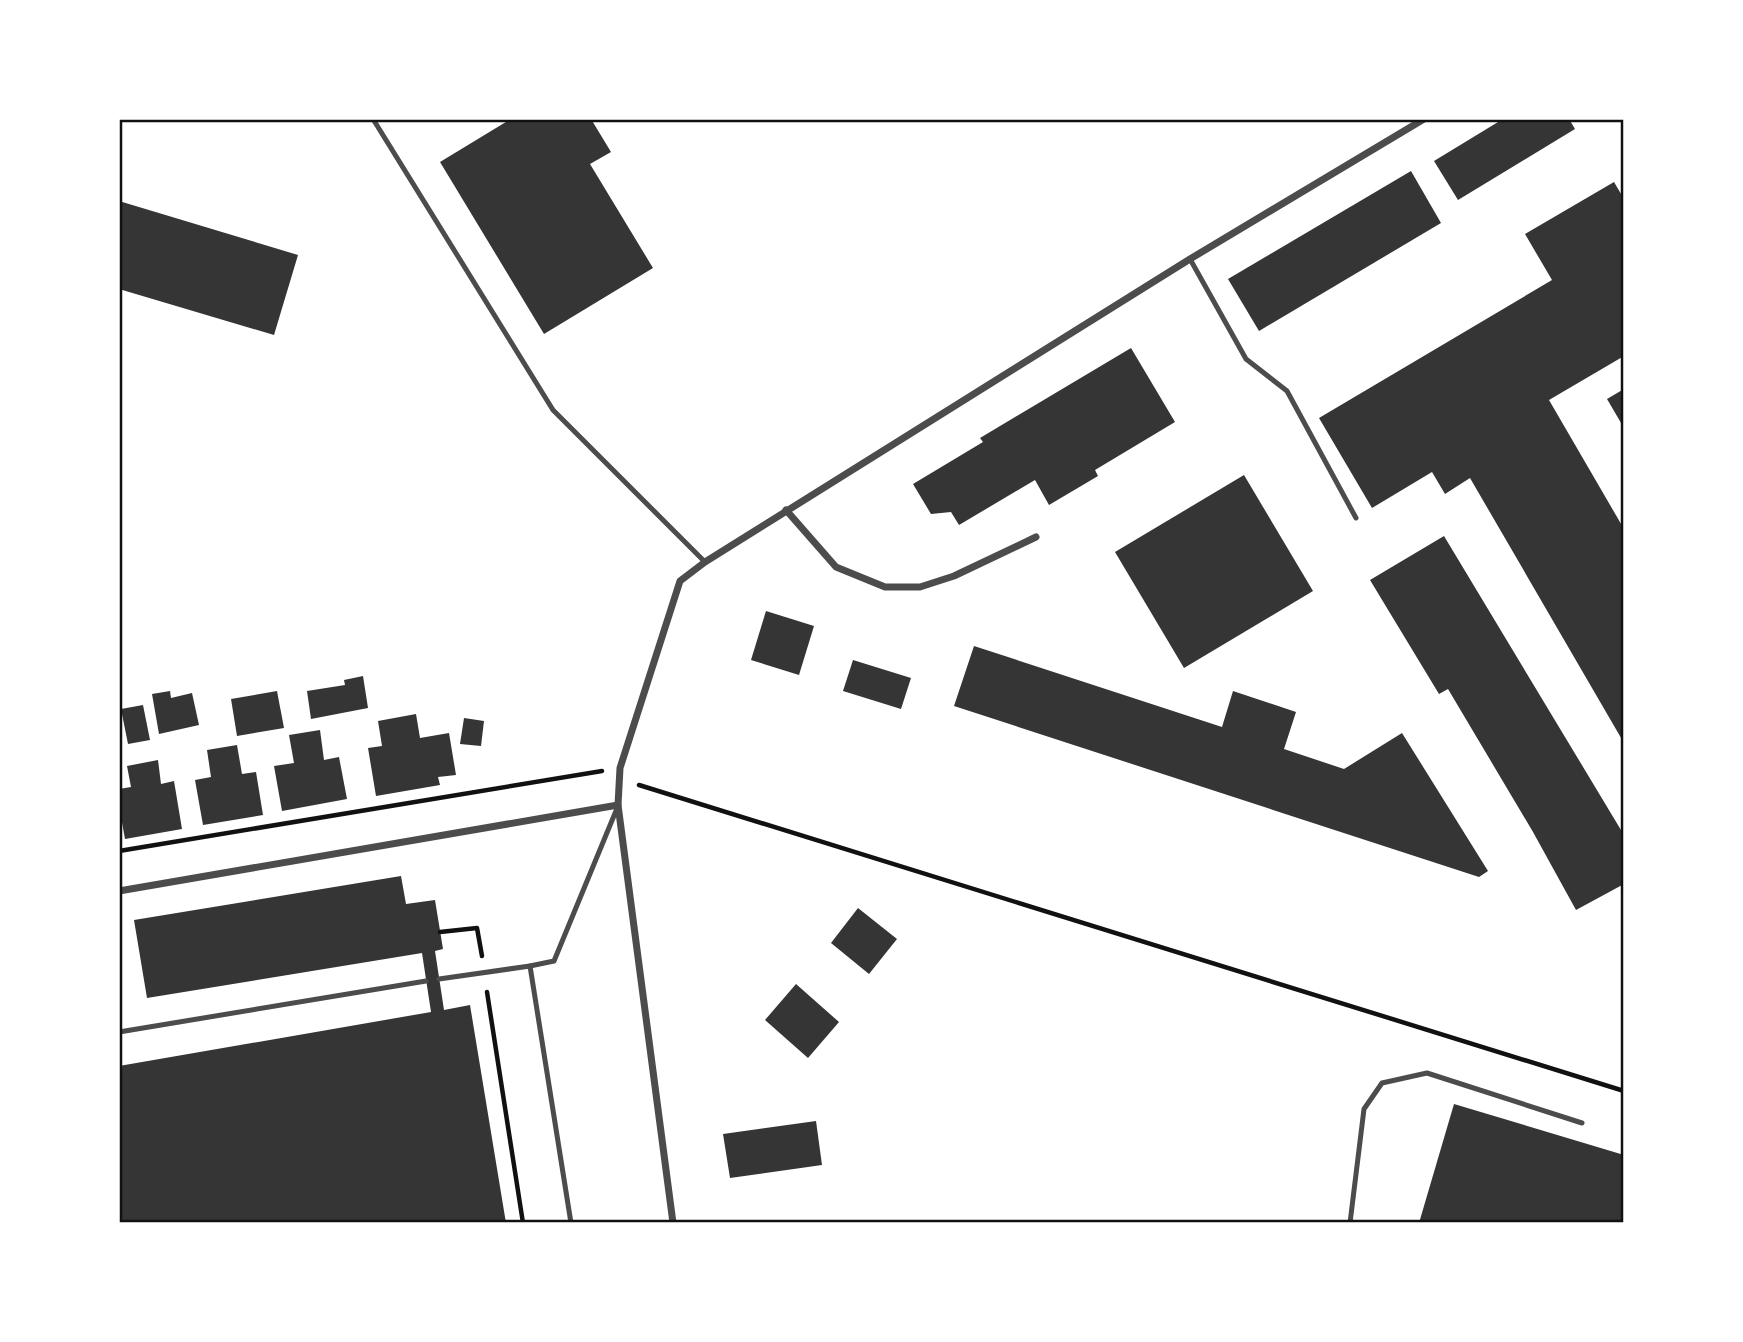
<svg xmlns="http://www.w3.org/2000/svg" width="1743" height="1342" font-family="'Public Sans',sans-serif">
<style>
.building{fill:#353535}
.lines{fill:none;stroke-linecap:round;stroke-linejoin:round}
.path{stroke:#111;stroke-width:4.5}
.service{stroke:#4c4c4c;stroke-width:5}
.minor{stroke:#4c4c4c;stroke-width:7}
.neatline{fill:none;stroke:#111;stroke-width:2.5}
</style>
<rect width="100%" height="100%" fill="#fff"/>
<!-- building -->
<g class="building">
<path d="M511 119H591L611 152 590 164 653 268 544 334 440 162Z"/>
<path d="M1503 119H1569L1575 129 1458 200 1434 161Z"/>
<path d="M1411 171 1441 223 1259 331 1228 279Z"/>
<path d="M1614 182 1624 199V356L1549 400 1624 529V743L1470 478 1445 494 1432 472 1372 508 1319 418 1552 280 1525 234Z"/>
<path d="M119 201 298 255 274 335 119 289Z"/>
<path d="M1131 348 1175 422 1095 470 1098 476 1049 505 1035 480 959 525 951 512 931 514 913 484 983 442 980 438Z"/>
<path d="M1624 389V428L1607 399Z"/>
<path d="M1244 475 1313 591 1184 668 1115 552Z"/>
<path d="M1444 536 1624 835V884L1576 910 1533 832 1448 689 1439 694 1370 580Z"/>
<path d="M766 611 814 626 799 675 751 660Z"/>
<path d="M974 646 1222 727 1233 691 1296 712 1284 749 1344 769 1402 733 1488 871 1479 877 954 706Z"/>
<path d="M853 660 911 678 901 709 843 691Z"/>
<path d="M363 676 368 708 311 719 307 691 345 685 344 680Z"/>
<path d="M170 691 171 698 192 693 199 725 159 734 152 694Z"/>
<path d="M277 691 284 728 237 736 231 699Z"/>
<path d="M143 705 150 740 128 744 121 709Z"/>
<path d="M416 714 420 738 449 733 456 775 438 777 440 785 376 796 368 748 382 746 378 721Z"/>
<path d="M464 718 484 721 481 746 460 744Z"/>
<path d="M320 730 324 760 339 757 347 799 282 811 274 766 294 763 289 735Z"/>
<path d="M237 745 242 774 256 772 263 815 203 825 195 780 211 777 207 750Z"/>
<path d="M158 760 161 784 174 781 182 829 125 839 119 806V789L131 787 127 766Z"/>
<path d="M401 876 406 904 435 900 443 949 435 951 444 1010 470 1005 506 1223H119V1066L431 1012 422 953 147 998 134 920Z"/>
<path d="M858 908 897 939 869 974 831 943Z"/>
<path d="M796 984 839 1022 808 1058 765 1020Z"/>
<path d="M1454 1104 1624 1155V1223H1419Z"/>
<path d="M816 1121 822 1165 730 1178 723 1134Z"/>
</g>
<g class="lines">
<!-- path -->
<g class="path">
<path d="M639 785 1624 1091"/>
<path d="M119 851 602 771"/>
<path d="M440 932 477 928 482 956"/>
<path d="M487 992 523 1223"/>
</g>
<!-- service -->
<g class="service">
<path d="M373 119 553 410 705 562"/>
<path d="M1190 259 1246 359 1287 391 1356 518"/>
<path d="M530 966 554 961 618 806"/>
<path d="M439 979 530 966 571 1223"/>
<path d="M119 1032 426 981"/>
<path d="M1350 1223 1364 1109 1382 1083 1427 1073 1582 1123"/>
</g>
<!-- minor -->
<g class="minor">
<path d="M786 510 836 567 885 587H920L954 576 1036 537"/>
<path d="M119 891 618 805"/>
<path d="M673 1223 618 805 620 768 680 581 705 562 1190 259 1424 119"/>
</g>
</g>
<!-- border -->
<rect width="1743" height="1342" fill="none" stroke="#ffffff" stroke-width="242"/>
<rect x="121" y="121" width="1501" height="1100" class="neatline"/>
</svg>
